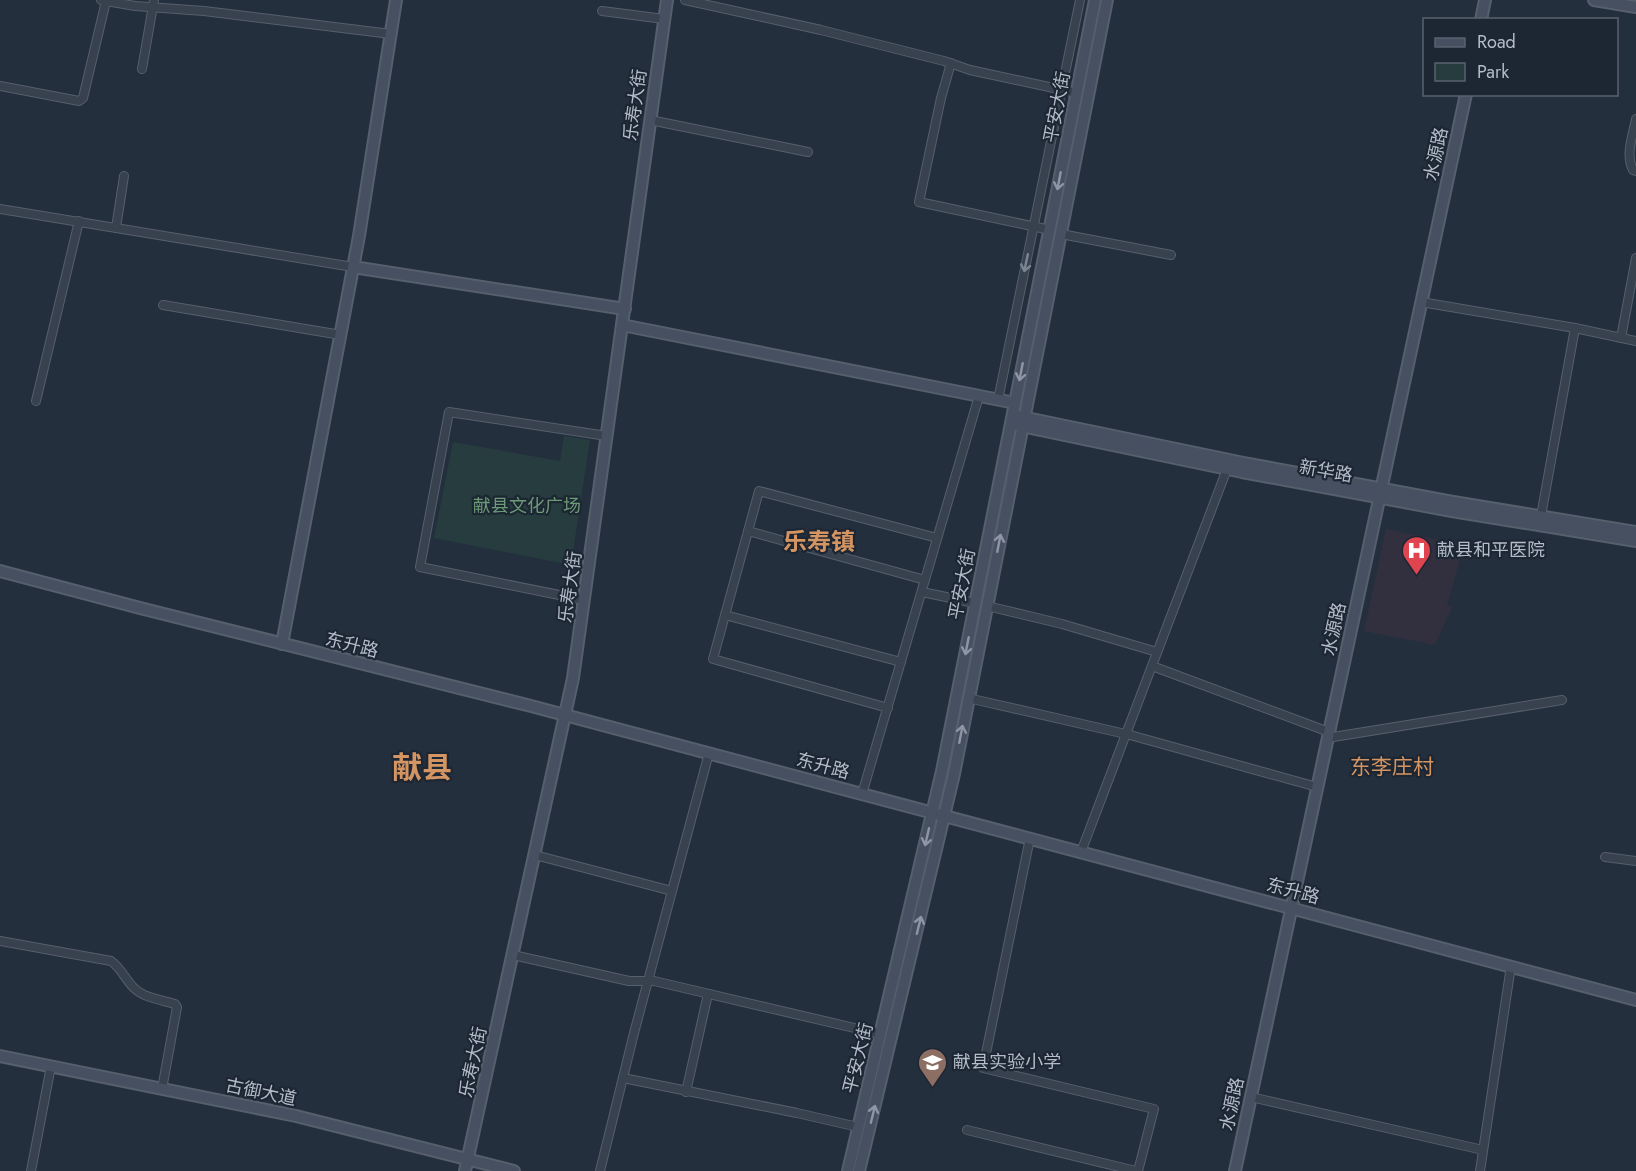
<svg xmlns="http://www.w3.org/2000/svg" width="1636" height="1171" font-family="Jost,'Noto Sans SC',sans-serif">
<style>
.medical{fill:#32303f}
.green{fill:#263c3f}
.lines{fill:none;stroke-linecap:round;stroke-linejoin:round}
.street-casing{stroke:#565f6c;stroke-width:10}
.secondary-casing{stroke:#565f6c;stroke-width:14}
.street{stroke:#38414e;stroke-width:8}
.secondary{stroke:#465061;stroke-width:10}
.oneway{stroke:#8e96a5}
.oneway2{stroke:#7c8592}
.labels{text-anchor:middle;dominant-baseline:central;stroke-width:4.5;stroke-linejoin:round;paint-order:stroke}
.street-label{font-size:18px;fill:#b4bcc9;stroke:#1d2633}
.park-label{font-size:18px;fill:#6b9a76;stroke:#1d2633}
.poi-label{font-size:18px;fill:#b4bcc9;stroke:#1d2633;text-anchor:start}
.quarter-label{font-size:21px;fill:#d59563;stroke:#1d2633}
.district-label{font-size:24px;font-weight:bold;fill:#d59563;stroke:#1d2633}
.town-label{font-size:30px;font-weight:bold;fill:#d59563;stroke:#1d2633}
</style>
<rect width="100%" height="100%" fill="#242f3e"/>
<!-- medical -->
<path class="medical" d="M1386 529 1464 545 1447 605 1452 607 1435 645 1364 631Z"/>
<!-- green -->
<path class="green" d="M564 436 590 440 571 565 434 538 453 442 560 461Z"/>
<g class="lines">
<defs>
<g id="street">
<path d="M101 0 135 6 204 11 391 34"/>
<path d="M685 0 821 30 944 61 970 70 1077 93"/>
<path d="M602 11 664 19"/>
<path d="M951 63 941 98 919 202 1050 230"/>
<path d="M142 69 154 0"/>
<path d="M0 86 79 101 83 98 106 1"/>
<path d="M1636 119C1633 135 1625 155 1633 170L1636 171"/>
<path d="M650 120 808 152"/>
<path d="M0 209 353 267"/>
<path d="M116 228 124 176"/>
<path d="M1061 234 1171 255"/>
<path d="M1421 302 1575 328 1636 341"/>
<path d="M163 305 341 335"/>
<path d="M1621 338 1636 258"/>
<path d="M998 400 1080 0"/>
<path d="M36 401 79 221"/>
<path d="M1541 516 1575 328"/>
<path d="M748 531 925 580"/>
<path d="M922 592 975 603"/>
<path d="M584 600 420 567 449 412 607 436"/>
<path d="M987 606 1062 624 1157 652"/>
<path d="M725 615 901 662"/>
<path d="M1152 666 1329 732"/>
<path d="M968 698 1130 735 1317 787"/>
<path d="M888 708 713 659 759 491 937 538"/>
<path d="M1327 738 1562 700"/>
<path d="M862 794 979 396"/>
<path d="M1030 838 983 1068 1154 1109 1138 1171"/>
<path d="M1081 852 1227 469"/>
<path d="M535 855 672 891"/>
<path d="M1605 857 1636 861"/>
<path d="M0 941 111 961C121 968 125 979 134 988 144 998 162 1000 175 1004L177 1007 162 1089"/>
<path d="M513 955 629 981H654L880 1034"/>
<path d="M623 1078 797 1113 858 1127"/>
<path d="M686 1092 708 994"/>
<path d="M1251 1097 1483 1150"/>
<path d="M967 1130 1136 1171"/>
<path d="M31 1171 51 1066"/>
<path d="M600 1171 634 1033 709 753"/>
<path d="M1480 1171 1511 966"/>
</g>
<g id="secondary">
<path d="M1594 0 1636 7"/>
<path d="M1481 20 1485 0"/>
<path d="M353 267 625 309"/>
<path d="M622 325 1015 403"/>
<path d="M1017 416 1244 463 1453 502 1636 532"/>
<path d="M1017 425 1242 472 1452 511 1636 541"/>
<path d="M0 571 140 608 531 706 1636 1000"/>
<path d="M282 644 359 236 396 0"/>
<path d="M0 1056 296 1116 514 1171"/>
<path d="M465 1171 573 678 667 0"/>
<path d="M848 1171 942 771 1095 0"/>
<path d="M859 1171 954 774 1107 0"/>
<path d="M1235 1171 1466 94"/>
</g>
</defs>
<!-- street casing -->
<use href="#street" class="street-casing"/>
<!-- secondary casing -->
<use href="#secondary" class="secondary-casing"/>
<!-- street -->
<use href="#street" class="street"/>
<!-- secondary -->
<use href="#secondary" class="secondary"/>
</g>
<!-- one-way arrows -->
<defs><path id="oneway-shaft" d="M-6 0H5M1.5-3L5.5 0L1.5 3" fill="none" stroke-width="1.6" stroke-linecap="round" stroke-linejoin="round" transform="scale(1.5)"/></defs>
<g class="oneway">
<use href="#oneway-shaft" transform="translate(1059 181) rotate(101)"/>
<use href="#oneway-shaft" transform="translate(1021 372) rotate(101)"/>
<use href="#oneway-shaft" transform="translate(999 543) rotate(-79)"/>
<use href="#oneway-shaft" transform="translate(967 646) rotate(101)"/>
<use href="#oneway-shaft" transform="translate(961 734) rotate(-79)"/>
<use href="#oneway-shaft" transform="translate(927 837) rotate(103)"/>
<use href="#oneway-shaft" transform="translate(919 925) rotate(-76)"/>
<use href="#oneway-shaft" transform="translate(873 1114) rotate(-76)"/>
</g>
<use class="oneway2" href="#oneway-shaft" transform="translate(1026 263) rotate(102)"/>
<!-- icons -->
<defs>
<symbol id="hospital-pin" viewBox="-11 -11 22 30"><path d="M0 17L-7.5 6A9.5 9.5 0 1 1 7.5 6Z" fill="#e0444e" stroke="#1d2633"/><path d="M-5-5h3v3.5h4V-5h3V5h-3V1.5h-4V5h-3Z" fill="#fff"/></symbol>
<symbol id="school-pin" viewBox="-11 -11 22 30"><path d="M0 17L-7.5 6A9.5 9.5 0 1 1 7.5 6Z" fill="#8d6e63" stroke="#1d2633"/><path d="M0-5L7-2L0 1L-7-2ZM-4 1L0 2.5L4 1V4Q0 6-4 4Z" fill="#fff"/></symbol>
</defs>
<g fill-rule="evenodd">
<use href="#hospital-pin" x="1400" y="534" width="33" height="45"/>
<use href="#school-pin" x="916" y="1046" width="33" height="45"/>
</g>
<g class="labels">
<!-- street labels -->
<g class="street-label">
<text transform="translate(635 105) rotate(-82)">乐寿大街</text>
<text transform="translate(1057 107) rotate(-79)">平安大街</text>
<text transform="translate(1436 154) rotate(-78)">水源路</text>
<text transform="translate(1326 471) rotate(10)">新华路</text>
<text transform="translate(962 584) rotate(-79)">平安大街</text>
<text transform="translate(570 587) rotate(-82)">乐寿大街</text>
<text transform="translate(1334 629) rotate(-78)">水源路</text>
<text transform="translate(352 645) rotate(14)">东升路</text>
<text transform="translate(823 766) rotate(15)">东升路</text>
<text transform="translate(1293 891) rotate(15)">东升路</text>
<text transform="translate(858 1058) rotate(-76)">平安大街</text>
<text transform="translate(473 1062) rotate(-78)">乐寿大街</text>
<text transform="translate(261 1092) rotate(12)">古御大道</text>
<text transform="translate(1232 1104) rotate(-78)">水源路</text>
</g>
<!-- park labels -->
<g class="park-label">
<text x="527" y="506">献县文化广场</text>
</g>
<!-- poi labels -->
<g class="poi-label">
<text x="1437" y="550">献县和平医院</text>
<text x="953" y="1062">献县实验小学</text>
</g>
<!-- quarter labels -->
<g class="quarter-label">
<text x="1392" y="767">东李庄村</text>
</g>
<!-- district labels -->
<g class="district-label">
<text x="819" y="541">乐寿镇</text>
</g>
<!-- town labels -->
<g class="town-label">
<text x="422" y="767">献县</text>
</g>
</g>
<!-- legend -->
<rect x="1423" y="18" width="195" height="78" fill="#1d2633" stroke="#59626f" stroke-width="1.5"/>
<rect x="1435" y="38" width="30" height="9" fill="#465061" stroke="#59626f" stroke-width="1.5"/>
<text x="1477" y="48" font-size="18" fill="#b4bcc9">Road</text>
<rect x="1435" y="63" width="30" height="18" fill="#263c3f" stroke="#59626f" stroke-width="1.5"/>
<text x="1477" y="78" font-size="18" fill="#b4bcc9">Park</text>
</svg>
